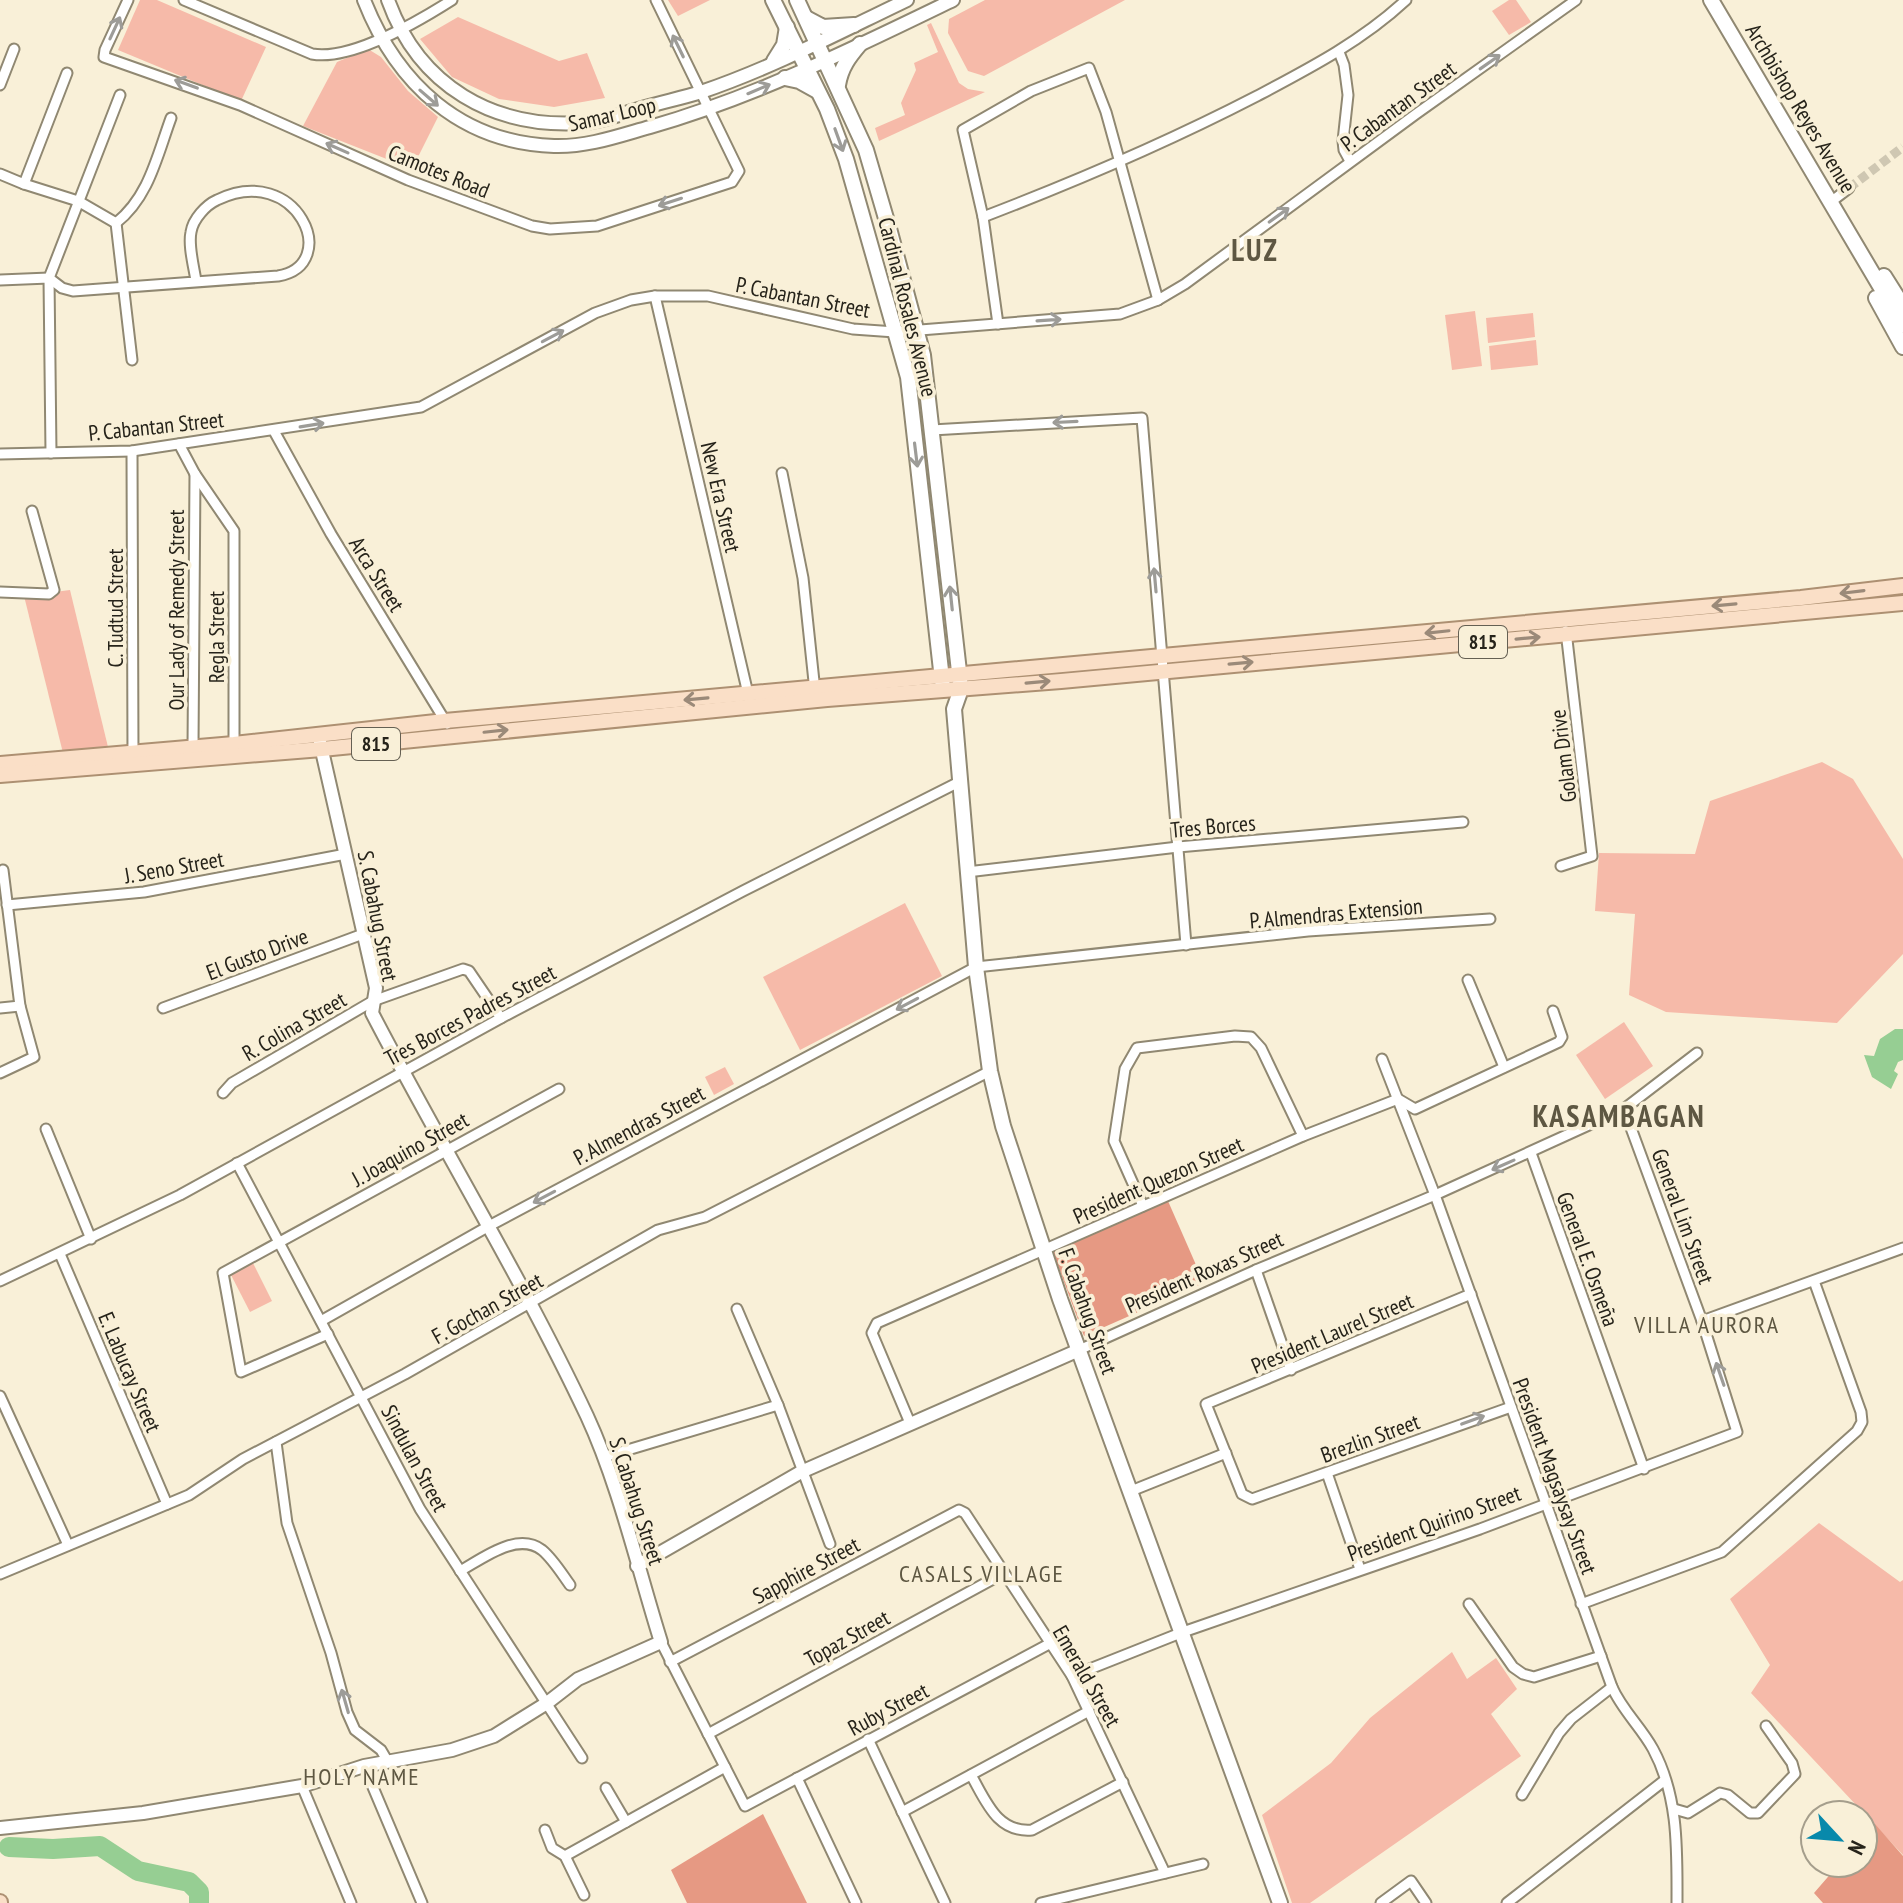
<svg xmlns="http://www.w3.org/2000/svg" width="1903" height="1903" font-family="'PT Sans Narrow',sans-serif">
<style>
.green{fill:#f6baa9}
.forest{fill:#e69983}
.water{fill:#96ce93}
.lines{fill:none;stroke-linecap:round;stroke-linejoin:round}
.river{stroke:#96ce93;stroke-width:20}
.minor-tunnel{stroke:#cfc7b2;stroke-width:9;stroke-dasharray:9 4.5;stroke-linecap:butt}
.minor-casing{stroke:#908872;stroke-width:13}
.tertiary-casing{stroke:#908872;stroke-width:16}
.secondary-casing{stroke:#908872;stroke-width:18}
.primary-casing{stroke:#ad9072;stroke-width:18}
.minor{stroke:#fff;stroke-width:9}
.tertiary{stroke:#fff;stroke-width:12}
.secondary{stroke:#fff;stroke-width:14}
.primary{stroke:#fadfc7;stroke-width:14}
.oneway{stroke:#9d9c98}
.oneway2{stroke:#9b8a79}
.labels{text-anchor:middle;dominant-baseline:central;stroke-width:7;stroke-linejoin:round;paint-order:stroke}
.shield{fill:#f9f0d8;stroke:#656053;stroke-width:2}
.shield-label{font-size:20px;font-weight:bold;fill:#26231a}
.street-label{font-size:22px;fill:#26231a;stroke:#f9f0d8}
.neighbourhood-label{font-size:24px;letter-spacing:2px;fill:#5e5742;stroke:#f9f0d8}
.district-label{font-size:30px;font-weight:bold;letter-spacing:2px;fill:#5e5742;stroke:#f9f0d8}
</style>
<rect width="100%" height="100%" fill="#f9f0d8"/>
<!-- green -->
<g class="green">
<path d="M140 0H157L266 47 241 101 118 50Z"/>
<path d="M668 0H710L678 16Z"/>
<path d="M985 0H1125L984 76 968 71 948 33 949 19Z"/>
<path d="M1509 0H1516L1531 22 1509 35 1492 11Z"/>
<path d="M458 17 559 61 587 53 605 98 554 107 499 99 452 77 420 39Z"/>
<path d="M931 23 959 83 968 89 985 92 879 141 875 128 905 115 901 103 916 70 914 63 938 52 927 25Z"/>
<path d="M368 49 381 57 408 91 438 117 412 169 303 126 337 62Z"/>
<path d="M1475 311 1482 366 1452 370 1445 315Z"/>
<path d="M1533 313 1535 337 1488 343 1486 318Z"/>
<path d="M1536 340 1538 365 1491 370 1489 346Z"/>
<path d="M70 590 108 747 63 753 24 596Z"/>
<path d="M1822 762 1853 779 1903 859V954L1837 1023 1666 1012 1629 995 1635 914 1595 911 1599 853 1695 854 1710 801Z"/>
<path d="M905 903 942 976 800 1050 763 977Z"/>
<path d="M1624 1022 1653 1066 1605 1099 1576 1055Z"/>
<path d="M725 1067 734 1084 714 1095 705 1077Z"/>
<path d="M252 1261 272 1301 250 1312 230 1273Z"/>
<path d="M1819 1523 1900 1582 1903 1580V1855L1751 1693 1770 1665 1730 1599Z"/>
<path d="M1452 1652 1467 1679 1496 1658 1517 1689 1491 1714 1521 1756 1310 1903H1292L1262 1815 1331 1763 1370 1718Z"/>
</g>
<!-- forest -->
<g class="forest">
<path d="M1168 1201 1204 1283 1084 1336 1053 1252Z"/>
<path d="M763 1814 807 1903H687L671 1870Z"/>
<path d="M1875 1824 1903 1856V1903H1823L1814 1893 1840 1863H1863V1837Z"/>
</g>
<!-- water -->
<path class="water" d="M1895 1029H1903V1060L1898 1062 1894 1071 1898 1074 1891 1089 1872 1077 1864 1055 1874 1056 1880 1039Z"/>
<g class="lines">
<!-- river -->
<path class="river" d="M9 1847 53 1849 100 1846 138 1871 189 1882 199 1892V1903"/>
<!-- minor-tunnel -->
<path class="minor-tunnel" d="M1849 188 1903 147"/>
<defs>
<g id="minor">
<path d="M128 0 105 50 104 57 240 105 408 180 532 226 550 229 597 226 732 182 739 171 656 0"/>
<path d="M184 0 312 54C351 61 419 21 452 0"/>
<path d="M1339 52 1344 65 1348 95 1343 141 1344 150 1350 161"/>
<path d="M0 85 14 49"/>
<path d="M0 174 24 184 78 201 116 223"/>
<path d="M24 184 67 73"/>
<path d="M1832 201 1849 188"/>
<path d="M983 217C1077 181 1168 142 1257 96 1310 68 1362 41 1406 0"/>
<path d="M116 223 132 360"/>
<path d="M116 223C149 197 157 156 171 118"/>
<path d="M0 280 49 278 62 288 73 291 278 276C343 265 297 161 217 200 206 205 193 219 191 232 188 246 194 267 196 281"/>
<path d="M655 296 749 698"/>
<path d="M998 324 983 217 963 130 1031 91 1089 68 1106 112 1158 300"/>
<path d="M932 430 1142 418 1186 945"/>
<path d="M274 431 331 534 447 724"/>
<path d="M179 444 195 474 234 531V744"/>
<path d="M132 451 133 756"/>
<path d="M51 453 49 278 120 95"/>
<path d="M0 454 132 451 421 407 595 313 631 300 655 296H708L853 329 895 332 1120 314 1158 300 1185 284 1416 114 1576 0"/>
<path d="M782 473 803 578 815 691"/>
<path d="M0 592 49 594 54 590 32 511"/>
<path d="M193 747 195 474"/>
<path d="M1561 866 1592 856 1566 631"/>
<path d="M967 872 1178 847 1463 822"/>
<path d="M7 905 144 892 346 854"/>
<path d="M1468 980 1504 1067"/>
<path d="M0 1008 20 1006"/>
<path d="M163 1008 363 934"/>
<path d="M1382 1059 1435 1195 1612 1687C1622 1710 1641 1727 1653 1749 1679 1797 1677 1851 1677 1903"/>
<path d="M0 1073 34 1057 20 1006 3 870"/>
<path d="M223 1093 232 1083 373 1001 463 969 469 971 501 1018"/>
<path d="M46 1129 91 1239"/>
<path d="M1531 1153 1644 1469"/>
<path d="M237 1163 420 1509 582 1758"/>
<path d="M1143 1206 1114 1141 1125 1069 1137 1048 1235 1036 1251 1037 1261 1048 1303 1136"/>
<path d="M60 1254 167 1504"/>
<path d="M1256 1270 1291 1370"/>
<path d="M0 1281 180 1195 501 1018 743 891 959 782"/>
<path d="M1471 1294 1206 1404 1242 1494 1252 1499 1511 1407"/>
<path d="M737 1309 778 1405 830 1544"/>
<path d="M321 1321 489 1226 976 967 1308 931 1490 919"/>
<path d="M1702 1321 1903 1248"/>
<path d="M328 1334 241 1372 223 1273 559 1089"/>
<path d="M1079 1350 1256 1270 1435 1195 1624 1109 1697 1053"/>
<path d="M0 1396 68 1545"/>
<path d="M910 1423 872 1333 877 1323 1303 1136 1398 1099 1415 1109 1559 1042 1562 1037 1553 1011"/>
<path d="M276 1442 287 1523 331 1653 347 1712 355 1730 381 1750 388 1762"/>
<path d="M604 1457 778 1405"/>
<path d="M1327 1473 1360 1569"/>
<path d="M1131 1491 1226 1453"/>
<path d="M460 1571C482 1559 517 1531 542 1550 553 1559 562 1574 570 1585"/>
<path d="M0 1574 189 1495 243 1459 405 1374 658 1230 705 1217 990 1071"/>
<path d="M1469 1604 1513 1667 1523 1674 1534 1677 1601 1656"/>
<path d="M1581 1604 1722 1552 1857 1431 1862 1422 1861 1412 1814 1281"/>
<path d="M661 1642 745 1806 1049 1644"/>
<path d="M670 1662 959 1510 965 1513 1072 1676 1165 1873"/>
<path d="M1072 1676 1183 1632 1480 1529 1737 1432 1702 1321 1624 1109"/>
<path d="M708 1734 1004 1573"/>
<path d="M868 1739 945 1903"/>
<path d="M364 1766 422 1903"/>
<path d="M971 1775C986 1801 997 1833 1032 1830L1123 1782"/>
<path d="M797 1778 856 1903"/>
<path d="M302 1786 351 1903"/>
<path d="M606 1788 626 1822"/>
<path d="M1522 1795 1559 1733 1571 1719 1612 1687"/>
<path d="M1674 1809 1688 1813 1720 1793 1728 1795 1750 1813H1758L1795 1774 1792 1763 1766 1726"/>
<path d="M902 1812 1089 1711"/>
<path d="M545 1830 552 1848 565 1856 584 1895"/>
<path d="M565 1856 725 1767"/>
<path d="M1041 1903 1203 1864"/>
<path d="M1381 1903 1411 1881 1426 1903"/>
<path d="M1507 1903 1665 1780"/>
</g>
<g id="tertiary">
<path d="M364 0C397 84 461 143 554 146 588 147 618 136 650 127 755 97 854 48 953 0"/>
<path d="M388 0C419 86 493 129 583 123 602 122 623 113 642 108 662 102 682 98 701 92 772 68 840 32 907 0"/>
<path d="M637 1566 801 1472 1079 1350"/>
<path d="M0 1828 143 1813 302 1786 364 1766 452 1750 494 1736 547 1703 578 1679 661 1642C638 1569 619 1485 587 1416 522 1278 442 1148 372 1013L376 988 320 742"/>
</g>
<g id="secondary">
<path d="M773 0 827 109 846 159 908 377 943 688"/>
<path d="M797 0 866 150 890 232 923 355 961 689 954 709 976 967 990 1071 1003 1126 1060 1299 1280 1903"/>
<path d="M1711 0 1903 325"/>
<path d="M806 18 823 27 854 25"/>
<path d="M774 61 784 45 787 27"/>
<path d="M785 78 799 81 817 91"/>
<path d="M838 85C841 67 849 57 860 44"/>
<path d="M1884 276 1903 306"/>
<path d="M1876 298 1903 347"/>
</g>
<g id="primary">
<path d="M0 764 234 744 445 721 1801 598 1903 586"/>
<path d="M0 775 322 749 827 699 1061 681 1903 603"/>
<path d="M0 1902V1903"/>
</g>
</defs>
<!-- minor casing -->
<use href="#minor" class="minor-casing"/>
<!-- tertiary casing -->
<use href="#tertiary" class="tertiary-casing"/>
<!-- secondary casing -->
<use href="#secondary" class="secondary-casing"/>
<!-- primary casing -->
<use href="#primary" class="primary-casing"/>
<!-- minor -->
<use href="#minor" class="minor"/>
<!-- tertiary -->
<use href="#tertiary" class="tertiary"/>
<!-- secondary -->
<use href="#secondary" class="secondary"/>
<!-- primary -->
<use href="#primary" class="primary"/>
</g>
<!-- one-way arrows -->
<defs><path id="oneway-shaft" d="M-6 0H5M1.5-3L5.5 0L1.5 3" fill="none" stroke-width="1.6" stroke-linecap="round" stroke-linejoin="round" transform="scale(2)"/></defs>
<g class="oneway">
<use href="#oneway-shaft" transform="translate(115 28) rotate(-65)"/>
<use href="#oneway-shaft" transform="translate(678 46) rotate(-116)"/>
<use href="#oneway-shaft" transform="translate(1490 62) rotate(-35)"/>
<use href="#oneway-shaft" transform="translate(186 84) rotate(-160)"/>
<use href="#oneway-shaft" transform="translate(759 89) rotate(-23)"/>
<use href="#oneway-shaft" transform="translate(429 98) rotate(41)"/>
<use href="#oneway-shaft" transform="translate(839 140) rotate(70)"/>
<use href="#oneway-shaft" transform="translate(337 148) rotate(-156)"/>
<use href="#oneway-shaft" transform="translate(670 202) rotate(162)"/>
<use href="#oneway-shaft" transform="translate(1279 215) rotate(-36)"/>
<use href="#oneway-shaft" transform="translate(1049 320) rotate(-4)"/>
<use href="#oneway-shaft" transform="translate(553 336) rotate(-28)"/>
<use href="#oneway-shaft" transform="translate(1065 422) rotate(177)"/>
<use href="#oneway-shaft" transform="translate(312 425) rotate(-9)"/>
<use href="#oneway-shaft" transform="translate(916 455) rotate(83)"/>
<use href="#oneway-shaft" transform="translate(1155 580) rotate(-95)"/>
<use href="#oneway-shaft" transform="translate(951 598) rotate(-96)"/>
<use href="#oneway-shaft" transform="translate(907 1004) rotate(152)"/>
<use href="#oneway-shaft" transform="translate(1503 1165) rotate(156)"/>
<use href="#oneway-shaft" transform="translate(544 1197) rotate(152)"/>
<use href="#oneway-shaft" transform="translate(1720 1374) rotate(-109)"/>
<use href="#oneway-shaft" transform="translate(1473 1420) rotate(-20)"/>
<use href="#oneway-shaft" transform="translate(345 1701) rotate(-106)"/>
</g>
<g class="oneway2">
<use href="#oneway-shaft" transform="translate(1852 592) rotate(173)"/>
<use href="#oneway-shaft" transform="translate(1724 605) rotate(175)"/>
<use href="#oneway-shaft" transform="translate(1437 632) rotate(174)"/>
<use href="#oneway-shaft" transform="translate(1528 638) rotate(-5)"/>
<use href="#oneway-shaft" transform="translate(1241 663) rotate(-5)"/>
<use href="#oneway-shaft" transform="translate(1038 682) rotate(-5)"/>
<use href="#oneway-shaft" transform="translate(696 699) rotate(175)"/>
<use href="#oneway-shaft" transform="translate(496 731) rotate(-6)"/>
</g>
<g class="labels">
<!-- shield labels -->
<g class="shield">
<rect x="1459" y="626" width="48" height="32" rx="6"/>
<rect x="352" y="728" width="48" height="32" rx="6"/>
</g>
<g class="shield-label">
<text x="1483" y="642">815</text>
<text x="376" y="744">815</text>
</g>
<!-- street labels -->
<g class="street-label">
<text transform="translate(1398 106) rotate(-36)">P. Cabantan Street</text>
<text transform="translate(1801 108) rotate(59)">Archbishop Reyes Avenue</text>
<text transform="translate(612 114) rotate(-13)">Samar Loop</text>
<text transform="translate(439 171) rotate(22)">Camotes Road</text>
<text transform="translate(803 297) rotate(11)">P. Cabantan Street</text>
<text transform="translate(908 307) rotate(76)">Cardinal Rosales Avenue</text>
<text transform="translate(156 426) rotate(-6)">P. Cabantan Street</text>
<text transform="translate(721 497) rotate(77)">New Era Street</text>
<text transform="translate(377 574) rotate(58)">Arca Street</text>
<text transform="translate(115 608) rotate(-90)">C. Tudtud Street</text>
<text transform="translate(176 610) rotate(-90)">Our Lady of Remedy Street</text>
<text transform="translate(216 637) rotate(-90)">Regla Street</text>
<text transform="translate(1563 756) rotate(-97)">Golam Drive</text>
<text transform="translate(1213 826) rotate(-5)">Tres Borces</text>
<text transform="translate(174 867) rotate(-10)">J. Seno Street</text>
<text transform="translate(1336 913) rotate(-5)">P. Almendras Extension</text>
<text transform="translate(378 916) rotate(79)">S. Cabahug Street</text>
<text transform="translate(257 954) rotate(-21)">El Gusto Drive</text>
<text transform="translate(470 1015) rotate(-28)">Tres Borces Padres Street</text>
<text transform="translate(294 1026) rotate(-30)">R. Colina Street</text>
<text transform="translate(639 1125) rotate(-28)">P. Almendras Street</text>
<text transform="translate(410 1149) rotate(-29)">J. Joaquino Street</text>
<text transform="translate(1158 1180) rotate(-24)">President Quezon Street</text>
<text transform="translate(1683 1216) rotate(70)">General Lim Street</text>
<text transform="translate(1588 1259) rotate(70)">General E. Osmeña</text>
<text transform="translate(1204 1272) rotate(-24)">President Roxas Street</text>
<text transform="translate(487 1308) rotate(-29)">F. Gochan Street</text>
<text transform="translate(1088 1311) rotate(70)">F. Cabahug Street</text>
<text transform="translate(1332 1333) rotate(-23)">President Laurel Street</text>
<text transform="translate(130 1372) rotate(67)">E. Labucay Street</text>
<text transform="translate(1370 1438) rotate(-20)">Brezlin Street</text>
<text transform="translate(415 1458) rotate(62)">Sindulan Street</text>
<text transform="translate(1555 1476) rotate(70)">President Magsaysay Street</text>
<text transform="translate(637 1501) rotate(72)">S. Cabahug Street</text>
<text transform="translate(1434 1523) rotate(-20)">President Quirino Street</text>
<text transform="translate(806 1570) rotate(-28)">Sapphire Street</text>
<text transform="translate(847 1638) rotate(-29)">Topaz Street</text>
<text transform="translate(1087 1676) rotate(60)">Emerald Street</text>
<text transform="translate(888 1709) rotate(-28)">Ruby Street</text>
</g>
<!-- neighbourhood labels -->
<g class="neighbourhood-label">
<text x="1707" y="1324">VILLA AURORA</text>
<text x="982" y="1573">CASALS VILLAGE</text>
<text x="362" y="1776">HOLY NAME</text>
</g>
<!-- district labels -->
<g class="district-label">
<text x="1255" y="249">LUZ</text>
<text x="1619" y="1115">KASAMBAGAN</text>
</g>
</g>
<!-- north arrow -->
<g transform="translate(1839 1839) rotate(116)"><circle r="38" fill="#f9f0d8" stroke="#a59e8c" stroke-width="2"/>
<path d="M0-6L14 30L0 20L-14 30Z" fill="#0889ab"/>
<text y="-12" font-size="22" font-weight="bold" text-anchor="middle" fill="#26231a">N</text>
</g>
</svg>
